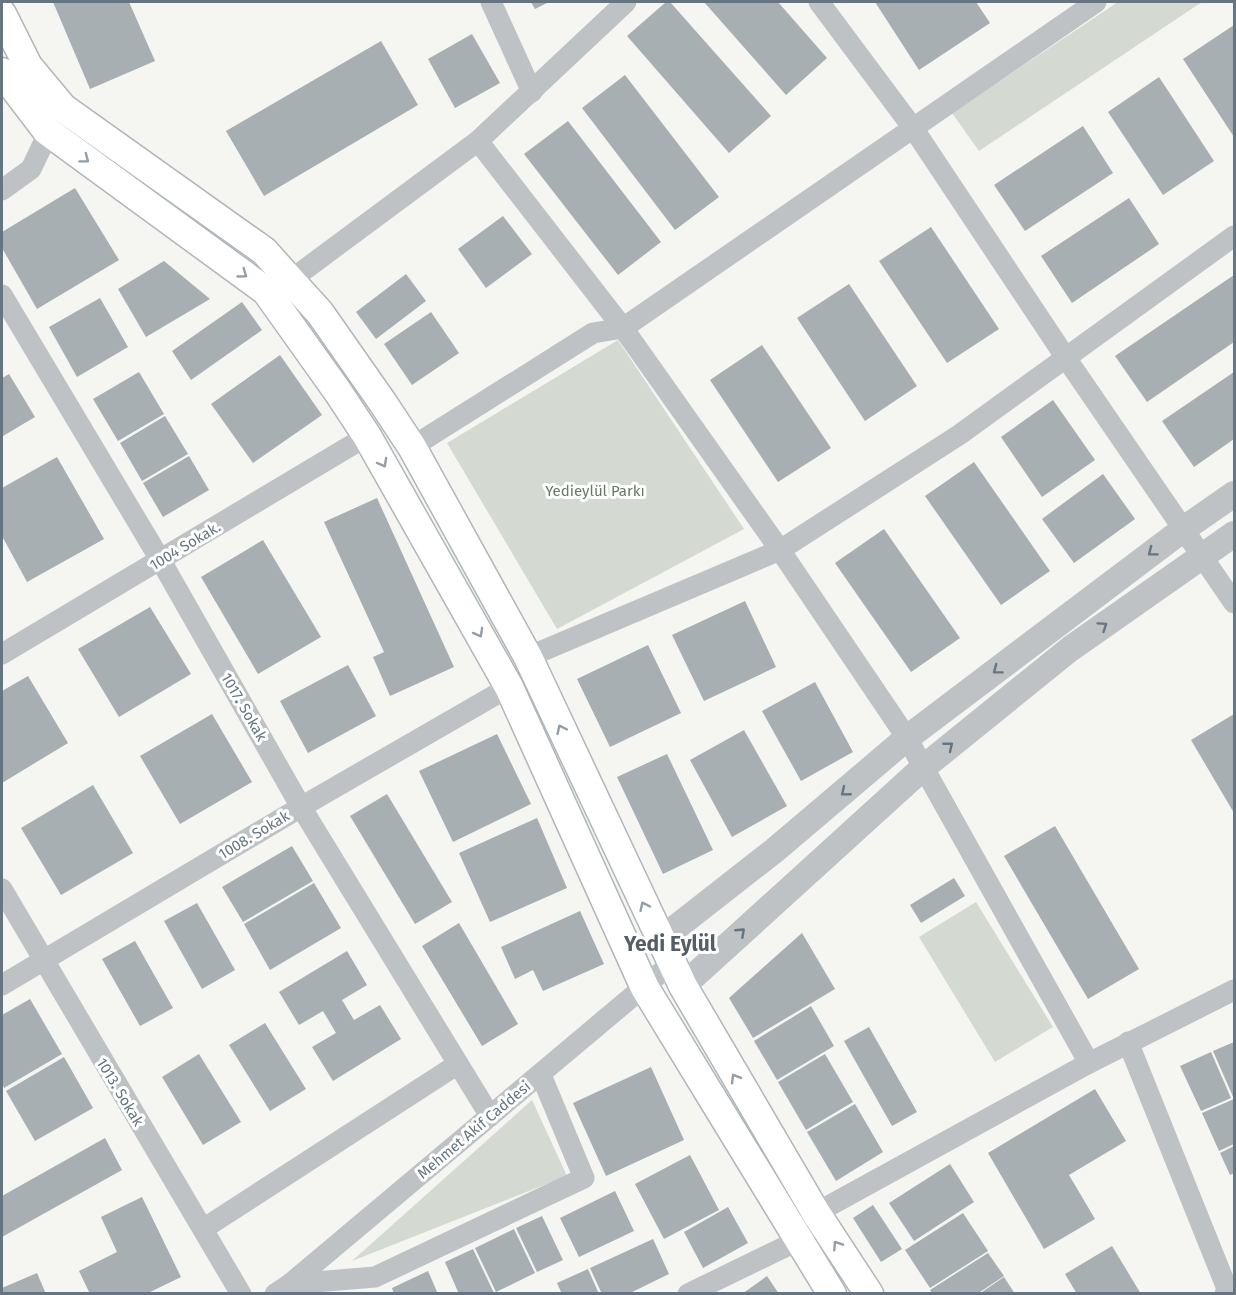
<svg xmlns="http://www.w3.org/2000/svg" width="1236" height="1295" font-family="'Fira Sans',sans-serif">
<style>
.green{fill:#d4dad1}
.building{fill:#a7afb3}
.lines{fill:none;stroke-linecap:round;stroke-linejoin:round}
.secondary-casing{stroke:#b0b6ba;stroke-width:31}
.minor{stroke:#bec2c5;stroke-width:21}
.tertiary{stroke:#bec2c5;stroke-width:26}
.secondary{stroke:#fff;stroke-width:28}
.oneway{stroke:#939ea7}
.oneway2{stroke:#657581}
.labels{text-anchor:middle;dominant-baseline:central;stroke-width:6;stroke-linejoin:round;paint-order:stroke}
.park-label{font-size:15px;fill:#687964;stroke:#fff}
.street-label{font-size:15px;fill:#657581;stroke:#fff}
.district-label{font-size:21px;font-weight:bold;fill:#535e67;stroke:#fff}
</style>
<rect width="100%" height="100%" fill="#f5f5f1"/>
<!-- green -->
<g class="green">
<path d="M1118 2H1202L979 151 952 113Z"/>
<path d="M618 340 744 529 557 629 447 443Z"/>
<path d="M976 902 1053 1027 995 1062 919 937Z"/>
<path d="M532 1100 567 1176 352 1261Z"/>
</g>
<!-- building -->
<g class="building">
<path d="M53 2H129L155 61 90 89Z"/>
<path d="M531 2H549L535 9Z"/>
<path d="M666 2H670L771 116 729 153 627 36Z"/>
<path d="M704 2H778L827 58 786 95Z"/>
<path d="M875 2H976L990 23 919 70Z"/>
<path d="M1234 25V137L1183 59Z"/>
<path d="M472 34 500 83 455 108 428 59Z"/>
<path d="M381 41 418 105 264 196 226 131Z"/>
<path d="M625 75 719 197 675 230 582 108Z"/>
<path d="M1159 77 1214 161 1163 195 1108 112Z"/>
<path d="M568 121 661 242 618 275 524 154Z"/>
<path d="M1083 126 1113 173 1025 231 994 185Z"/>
<path d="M75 188 119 260 37 309 2 248V232Z"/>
<path d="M1129 198 1159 244 1072 303 1041 256Z"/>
<path d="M503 216 532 254 486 288 458 249Z"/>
<path d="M931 227 999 329 947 363 879 261Z"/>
<path d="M164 261 210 299 146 337 118 289Z"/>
<path d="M406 274 426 301 376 339 356 312Z"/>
<path d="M1234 275V342L1147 402 1115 356Z"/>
<path d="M849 284 917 386 865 421 797 318Z"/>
<path d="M100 298 128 347 77 377 49 327Z"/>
<path d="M242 302 262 330 191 380 172 351Z"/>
<path d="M431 312 459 353 412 385 384 344Z"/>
<path d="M762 345 831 448 778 482 710 380Z"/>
<path d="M280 355 322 415 253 463 211 404Z"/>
<path d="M139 372 164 414 118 441 93 399Z"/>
<path d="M1234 372V439L1194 467 1162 421Z"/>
<path d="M9 374 35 417 3 436 2 378Z"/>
<path d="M1053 400 1095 460 1042 497 1001 437Z"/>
<path d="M165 416 188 454 142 481 120 443Z"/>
<path d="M189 456 209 490 163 517 143 483Z"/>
<path d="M57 457 104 539 27 582 2 536V488Z"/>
<path d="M974 462 1050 571 1001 605 925 496Z"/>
<path d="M1103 474 1135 519 1074 563 1042 519Z"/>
<path d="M377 498 454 667 390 696 373 657 384 652 324 522Z"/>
<path d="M884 529 960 638 911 672 835 563Z"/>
<path d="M263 540 321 637 258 674 201 577Z"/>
<path d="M745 601 776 667 704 701 672 635Z"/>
<path d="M150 607 191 674 119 717 78 649Z"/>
<path d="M648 645 681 713 610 747 577 679Z"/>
<path d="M348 665 376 716 308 753 280 701Z"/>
<path d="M28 676 68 743 2 783V691Z"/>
<path d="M815 682 853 752 801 781 762 711Z"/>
<path d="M212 714 252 782 180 824 140 756Z"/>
<path d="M1234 714V813L1191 740Z"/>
<path d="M744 730 787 806 732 837 690 760Z"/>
<path d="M497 734 531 804 453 842 419 771Z"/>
<path d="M667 754 713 850 663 874 617 777Z"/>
<path d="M93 785 133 853 61 895 21 828Z"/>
<path d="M387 794 452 902 415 924 350 816Z"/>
<path d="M537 818 567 888 490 922 459 853Z"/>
<path d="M1055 826 1139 969 1088 999 1004 856Z"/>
<path d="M292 846 313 881 243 922 222 887Z"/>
<path d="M954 878 965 896 921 923 910 905Z"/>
<path d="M314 883 341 928 270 970 244 924Z"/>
<path d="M197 903 235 970 202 989 164 921Z"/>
<path d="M580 911 604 964 543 991 533 970 515 979 501 947Z"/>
<path d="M459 923 518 1024 482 1046 422 946Z"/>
<path d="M802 933 835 989 753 1038 729 998Z"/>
<path d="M135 941 173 1008 140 1026 102 959Z"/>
<path d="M347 951 367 985 342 1000 354 1020 380 1005 401 1039 333 1081 312 1047 336 1033 323 1011 299 1025 279 992Z"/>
<path d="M30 999 62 1054 4 1088 2 1083V1015Z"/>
<path d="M811 1006 834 1046 777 1080 754 1041Z"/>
<path d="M265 1023 306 1089 270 1111 229 1045Z"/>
<path d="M869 1027 917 1112 892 1126 844 1041Z"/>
<path d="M1234 1042V1099L1213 1051Z"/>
<path d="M1211 1052 1231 1098 1201 1111 1180 1066Z"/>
<path d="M199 1054 241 1122 203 1145 162 1077Z"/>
<path d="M825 1054 853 1102 806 1130 778 1082Z"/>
<path d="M64 1057 93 1108 35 1141 6 1091Z"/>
<path d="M651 1067 684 1140 606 1176 573 1103Z"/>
<path d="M1095 1089 1126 1141 1069 1175 1095 1219 1044 1249 988 1153Z"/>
<path d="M1234 1099V1144L1219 1151 1202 1113Z"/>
<path d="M855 1104 883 1152 836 1181 807 1132Z"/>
<path d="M105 1138 122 1170 2 1237V1196Z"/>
<path d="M1234 1146V1173L1230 1175 1220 1153Z"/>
<path d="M690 1155 719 1210 664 1239 635 1184Z"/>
<path d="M950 1164 974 1202 914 1241 889 1203Z"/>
<path d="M615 1191 634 1231 579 1257 560 1218Z"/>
<path d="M142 1197 181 1277 146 1294H90L79 1271 117 1252 101 1217Z"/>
<path d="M873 1205 902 1249 881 1262 853 1218Z"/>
<path d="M728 1207 748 1243 703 1268 684 1232Z"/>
<path d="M963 1213 988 1251 930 1288 905 1250Z"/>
<path d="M542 1216 563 1260 537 1272 516 1228Z"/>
<path d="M514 1229 535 1273 496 1292 475 1248Z"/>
<path d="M653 1239 669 1274 628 1294H602L590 1268Z"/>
<path d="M1112 1246 1141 1294H1077L1065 1274Z"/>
<path d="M473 1249 494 1293 493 1294H459L445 1262Z"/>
<path d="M988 1253 1004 1276 977 1294H933L930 1290Z"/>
<path d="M588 1269 599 1294H562L557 1283Z"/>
<path d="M428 1271 438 1294H394L392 1288Z"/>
<path d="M37 1273 46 1294H2V1288Z"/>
<path d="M767 1276 779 1294H742Z"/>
<path d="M1004 1277 1015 1294H979Z"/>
</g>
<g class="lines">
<defs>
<g id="secondary">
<path d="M2 14 28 66 63 108 264 251 320 313 383 403 412 447 528 657 683 986 816 1213 869 1294"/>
<path d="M2 72 47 131 266 291 338 392 367 436 509 687 645 988 832 1294"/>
</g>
</defs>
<!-- secondary casing -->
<use href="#secondary" class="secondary-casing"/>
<!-- minor -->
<g class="minor">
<path d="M491 2 532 92"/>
<path d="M819 2 913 128 1066 358 1234 603"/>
<path d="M478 141 623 328 780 550 907 738 1089 1063"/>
<path d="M2 190 31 169 54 121"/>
<path d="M292 279 478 141 626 2"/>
<path d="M2 295 161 561 301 807 490 1116"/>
<path d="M412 447 593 333 623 328 1096 2"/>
<path d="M2 654 367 436"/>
<path d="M528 657 780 550 959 435 1234 236"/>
<path d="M2 889 241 1294"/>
<path d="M2 985 301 807 509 687"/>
<path d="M1128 1042 1228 1291 1225 1294"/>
<path d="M203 1229 458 1064"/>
<path d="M290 1284 375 1277 584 1178 541 1075"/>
<path d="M275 1294 290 1284 671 964"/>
<path d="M688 1294 797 1241 816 1213 1089 1063 1234 990"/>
</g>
<!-- tertiary -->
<g class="tertiary">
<path d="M660 940 775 850 907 738 1185 528 1234 494"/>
<path d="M683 986 924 767 1070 649 1234 534"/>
</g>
<!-- secondary -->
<use href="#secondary" class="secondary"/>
</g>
<!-- one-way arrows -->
<defs><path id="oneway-chevron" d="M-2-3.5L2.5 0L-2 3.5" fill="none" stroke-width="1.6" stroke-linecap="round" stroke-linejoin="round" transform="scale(1.5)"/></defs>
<g class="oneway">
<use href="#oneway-chevron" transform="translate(85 159) rotate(37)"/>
<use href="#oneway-chevron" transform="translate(243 274) rotate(36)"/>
<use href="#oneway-chevron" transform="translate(383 463) rotate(61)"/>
<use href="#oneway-chevron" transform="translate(479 633) rotate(61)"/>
<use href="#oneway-chevron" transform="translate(561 729) rotate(-115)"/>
<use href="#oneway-chevron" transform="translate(644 906) rotate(-115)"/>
<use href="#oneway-chevron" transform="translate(735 1078) rotate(-121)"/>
<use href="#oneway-chevron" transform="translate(837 1245) rotate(-123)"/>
</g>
<g class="oneway2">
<use href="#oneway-chevron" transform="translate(1152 552) rotate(143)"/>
<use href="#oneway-chevron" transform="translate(1103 626) rotate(-35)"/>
<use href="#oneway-chevron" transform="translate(997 670) rotate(143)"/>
<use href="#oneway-chevron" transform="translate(949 746) rotate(-39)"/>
<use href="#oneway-chevron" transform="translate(845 792) rotate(141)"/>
<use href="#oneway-chevron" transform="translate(741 932) rotate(-43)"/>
</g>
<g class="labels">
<!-- park labels -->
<g class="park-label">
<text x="595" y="491">Yedieylül Parkı</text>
</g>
<!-- street labels -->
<g class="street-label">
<text transform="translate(185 546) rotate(-31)">1004 Sokak.</text>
<text transform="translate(244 707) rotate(60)">1017. Sokak</text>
<text transform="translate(254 835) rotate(-31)">1008. Sokak</text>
<text transform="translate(120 1092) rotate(59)">1013. Sokak</text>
<text transform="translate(474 1130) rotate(-40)">Mehmet Akif Caddesi</text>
</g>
<!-- district labels -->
<g class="district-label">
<text x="670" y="944">Yedi Eylül</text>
</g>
</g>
<!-- border -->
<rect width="1236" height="1295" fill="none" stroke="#657581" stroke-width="6"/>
</svg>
